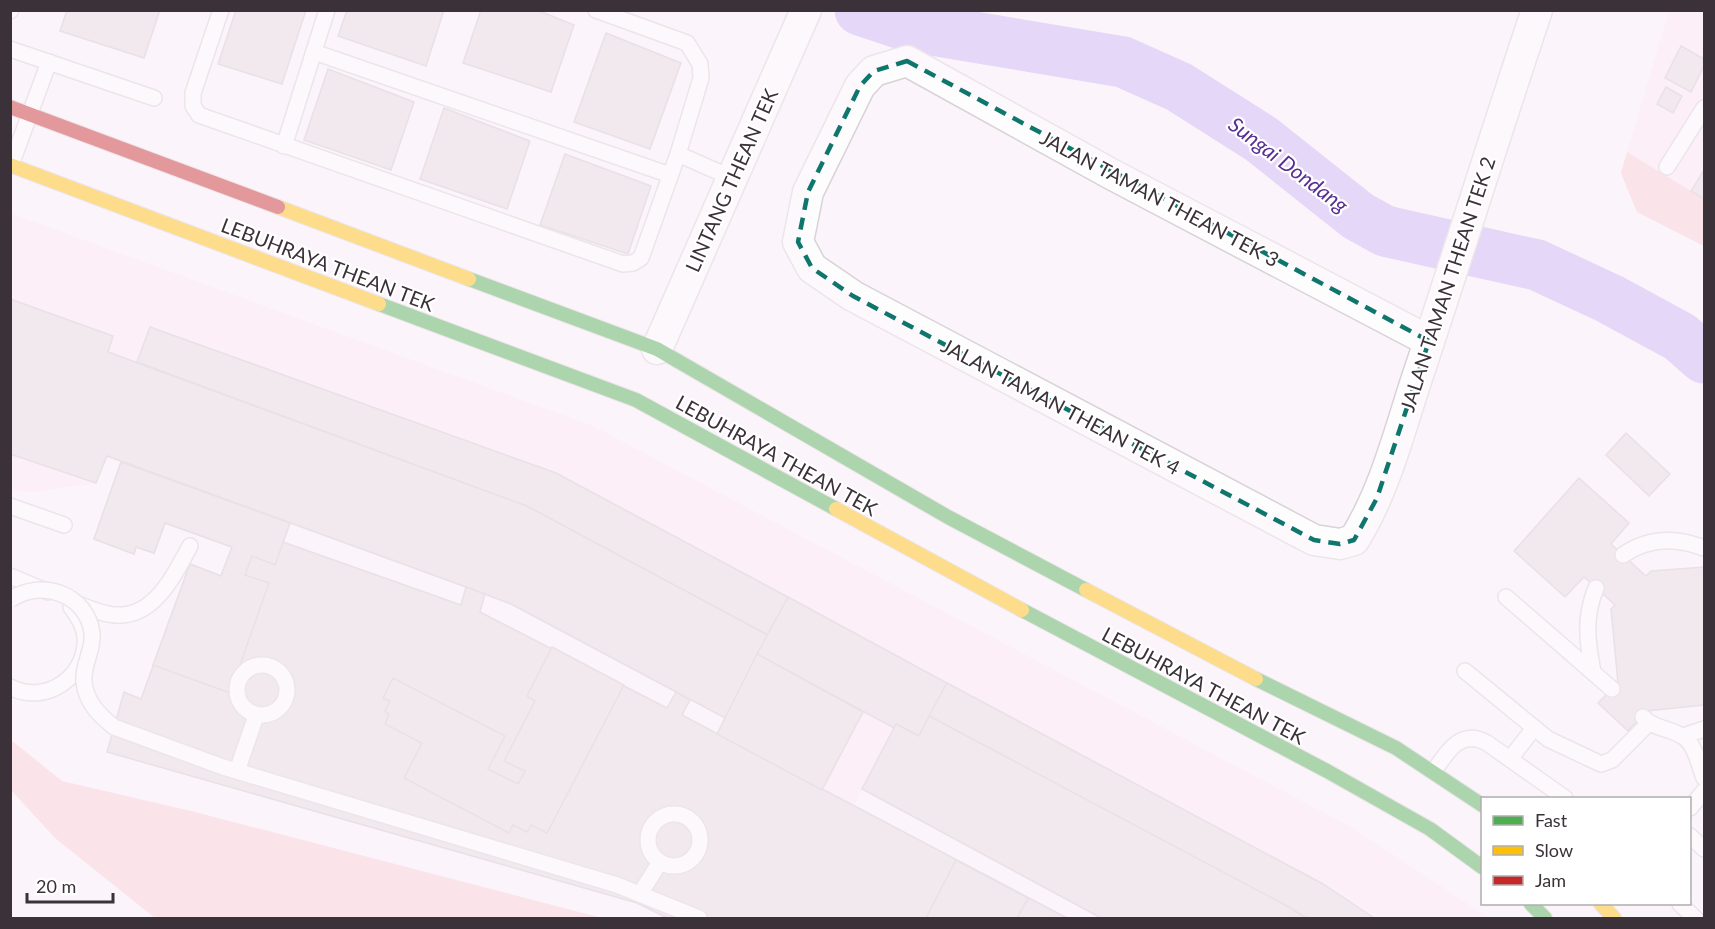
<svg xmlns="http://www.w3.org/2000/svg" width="1715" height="929" font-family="Lato,sans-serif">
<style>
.built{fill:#fce9f7}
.green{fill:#f8ced5}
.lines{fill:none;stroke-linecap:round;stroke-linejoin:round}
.river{stroke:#c9b4f4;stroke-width:51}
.building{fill:#e4dbe0;stroke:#d1c9cd;stroke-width:1.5}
.lane-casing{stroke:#d9d2d7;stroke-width:18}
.street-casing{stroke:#d9d2d7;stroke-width:33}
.fast-casing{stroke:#d9d2d7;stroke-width:16}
.slow-casing{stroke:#d9d2d7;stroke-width:16}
.jam-casing{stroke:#d9d2d7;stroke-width:16}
.lane{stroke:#fefdfe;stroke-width:15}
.street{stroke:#fefdfe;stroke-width:30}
.fast{stroke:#4caf50;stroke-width:14}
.slow{stroke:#ffc107;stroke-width:14}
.jam{stroke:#c62828;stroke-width:14}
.lane-bridge-casing{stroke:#d9d2d7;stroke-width:18;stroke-linecap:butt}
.lane-bridge{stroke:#fefdfe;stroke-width:15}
.marked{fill:none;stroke:#0f766e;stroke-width:4.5;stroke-dasharray:12 8;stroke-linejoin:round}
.labels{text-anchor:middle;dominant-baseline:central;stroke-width:4.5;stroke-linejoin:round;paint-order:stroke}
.street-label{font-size:20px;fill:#3a3238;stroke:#fff}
.water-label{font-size:21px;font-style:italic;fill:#572e93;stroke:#fff}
</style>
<rect width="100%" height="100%" fill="#fbf4fa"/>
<!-- built -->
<g class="built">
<path d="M1669 11H1699L1704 14V246L1637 212 1621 173Z"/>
<path d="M10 213 593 426 1351 827 1489 918H1101L862 789 854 806 717 734 724 718 511 604 107 457 96 483 34 492 11 490Z"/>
</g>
<!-- green -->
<g class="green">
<path d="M1627 152 1704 199V246L1637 212 1621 173Z"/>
<path d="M11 740 62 781 195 812 602 918H155L55 838 11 790Z"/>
</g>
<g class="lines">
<!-- river -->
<path class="river" d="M860 10 908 26 1123 62 1179 87 1261 139 1358 216 1385 231 1537 265 1610 299 1680 337 1704 358"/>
</g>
<!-- building -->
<g class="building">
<path d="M67 10H160L144 58 60 31Z"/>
<path d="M236 10H306L282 84 218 64Z"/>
<path d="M347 10H444L426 66 338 36Z"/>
<path d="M481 10H537L574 25 551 92 463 63Z"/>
<path d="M606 33 681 63 650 149 574 122Z"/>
<path d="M1681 46 1704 59V66L1691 92 1665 78Z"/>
<path d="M328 69 414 102 391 170 304 140Z"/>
<path d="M1666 87 1682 96 1673 113 1657 104Z"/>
<path d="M444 108 530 141 507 209 420 179Z"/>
<path d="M565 154 651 186 628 254 540 225Z"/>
<path d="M1704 170V199L1691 191Z"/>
<path d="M10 299 113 336 108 352 527 506 768 635 725 718 511 604 466 587 107 456 96 483 10 454Z"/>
<path d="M150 327 556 473 788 597 768 635 527 506 137 362Z"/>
<path d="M1626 433 1670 474 1649 496 1606 455Z"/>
<path d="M121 462 290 523 283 542 461 605 466 587 485 594 480 612 667 708 676 692 690 700 682 715 1067 918H667L637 903 107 752 124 692 141 699 190 564 221 576 232 547 165 523 154 553 136 547 134 554 94 539Z"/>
<path d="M121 462 290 523 275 565 252 556 245 575 269 583 230 693 153 665 190 564 221 576 232 547 165 523 154 553 136 547 134 554 94 539Z"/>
<path d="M1579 478 1629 523 1611 544 1646 576 1651 571 1704 567V705L1646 711 1628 731 1598 703 1618 683 1611 609 1615 605 1584 577 1565 597 1514 551Z"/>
<path d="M788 597 947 683 919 736 896 724 894 728 757 654Z"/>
<path d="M552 647 624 685 547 833 531 825 527 832 513 825 509 833 404 778 422 743 385 724 389 714 385 711 390 701 383 698 393 678 505 736 488 769 518 784 525 771 504 761 535 701 527 696Z"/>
<path d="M757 654 863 712 822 790 717 734Z"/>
<path d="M947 683 1323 884 1374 918H1306L929 716Z"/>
<path d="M929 716 1289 907 1306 918H1101L862 789 896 724 919 736Z"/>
<path d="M956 860 1028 898 1017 918H926Z"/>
</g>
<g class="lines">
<defs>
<g id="lane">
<path d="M221 10 193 93V106L199 115 623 264 633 263 641 258 678 154 701 78 700 64 687 43 596 10"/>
<path d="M10 11 11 10"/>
<path d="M10 49 154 98"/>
<path d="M314 52 670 175"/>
<path d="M284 146 327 10"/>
<path d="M678 154 732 178"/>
<path d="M11 165 49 62"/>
<path d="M1667 167 1704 108"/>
<path d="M10 506 64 525"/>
<path d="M1623 555C1649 537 1676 537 1704 548"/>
<path d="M10 576 48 592"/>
<path d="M1506 597 1612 689"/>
<path d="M73 602C84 606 96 612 108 614 152 623 173 577 190 546"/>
<circle cx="262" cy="690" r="25"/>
<path d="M1465 671 1548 739 1601 764 1612 760 1649 723"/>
<path d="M1593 672C1587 641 1584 617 1596 588"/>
<path d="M10 687C46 706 88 676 85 637 84 625 77 616 71 607"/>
<path d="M1643 717C1654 729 1669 728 1682 736 1695 743 1699 765 1704 778"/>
<path d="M114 727 223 767 617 885 699 918"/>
<path d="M1683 736 1704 729"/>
<path d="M1510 759 1534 728"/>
<path d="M237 771 256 716"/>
<path d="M1434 771C1447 752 1461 728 1487 743L1565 798"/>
<path d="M1690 808 1704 791"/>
<circle cx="674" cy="840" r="26"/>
<path d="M1690 836 1704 849"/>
<path d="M640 894 660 862"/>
<path d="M1680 904 1695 918"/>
</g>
<g id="street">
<path d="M1429 341 1113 175 907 61 874 71 860 86 808 192 798 242 812 268 853 296 1314 540 1340 544 1354 540C1387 487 1401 424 1421 366 1460 248 1497 129 1537 10"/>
<path d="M657 349 806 10"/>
</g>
<g id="fast">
<path d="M469 279 657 349 948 517 1086 590"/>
<path d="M379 304 636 400 836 509"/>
<path d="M1022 610 1327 771 1430 829 1482 867"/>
<path d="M1256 679 1396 748 1482 805"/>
<path d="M1531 904 1545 918"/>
</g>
<g id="slow">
<path d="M10 165 379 304"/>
<path d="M278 207 469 279"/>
<path d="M836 509 1022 610"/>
<path d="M1086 590 1256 679"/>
<path d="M1601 904 1614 918"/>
</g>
<path id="jam" d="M10 107 278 207"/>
</defs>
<!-- lane casing -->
<use href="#lane" class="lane-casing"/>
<!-- street casing -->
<use href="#street" class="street-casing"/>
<!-- fast casing -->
<use href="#fast" class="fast-casing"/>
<!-- slow casing -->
<use href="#slow" class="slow-casing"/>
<!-- jam casing -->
<use href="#jam" class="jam-casing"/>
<!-- lane -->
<use href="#lane" class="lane"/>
<!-- street -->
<use href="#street" class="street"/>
<!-- fast -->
<use href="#fast" class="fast"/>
<!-- slow -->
<use href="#slow" class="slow"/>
<!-- jam -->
<use href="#jam" class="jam"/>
<defs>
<path id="lane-bridge" d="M10 600C41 578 87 594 92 633 94 650 82 665 84 682 86 702 99 715 114 727"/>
</defs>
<!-- lane-bridge casing -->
<use href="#lane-bridge" class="lane-bridge-casing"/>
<!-- lane-bridge -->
<use href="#lane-bridge" class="lane-bridge"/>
</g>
<!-- marked area -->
<path d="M0 0H1715V929H0ZM907 61 1429 341 1377 498 1354 540 1340 544 1314 540 853 296 812 268 798 242 808 192 860 86 874 71Z" fill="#fbf4fa" fill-opacity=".55" fill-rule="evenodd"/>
<path class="marked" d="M907 61 1429 341 1377 498 1354 540 1340 544 1314 540 853 296 812 268 798 242 808 192 860 86 874 71Z"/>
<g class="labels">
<!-- street labels -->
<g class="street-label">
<text transform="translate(731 180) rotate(-66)">LINTANG THEAN TEK</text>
<text transform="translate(1160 198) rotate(28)">JALAN TAMAN THEAN TEK 3</text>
<text transform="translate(328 264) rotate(21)">LEBUHRAYA THEAN TEK</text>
<text transform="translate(1447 284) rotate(-72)">JALAN TAMAN THEAN TEK 2</text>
<text transform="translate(1061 406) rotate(28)">JALAN TAMAN THEAN TEK 4</text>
<text transform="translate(777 455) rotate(29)">LEBUHRAYA THEAN TEK</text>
<text transform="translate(1204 685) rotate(28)">LEBUHRAYA THEAN TEK</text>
</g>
<!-- water labels -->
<g class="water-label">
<text transform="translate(1289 164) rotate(37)">Sungai Dondang</text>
</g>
</g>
<!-- border -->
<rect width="1715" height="929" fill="none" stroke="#3a3238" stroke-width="24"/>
<!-- legend -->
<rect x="1481" y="797" width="210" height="108" fill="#ffffff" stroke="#b0adaf" stroke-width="1.5"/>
<rect x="1493" y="816" width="30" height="9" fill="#4caf50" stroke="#b0adaf" stroke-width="1.5"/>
<text x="1535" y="827" font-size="18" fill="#3a3238">Fast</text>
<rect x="1493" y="846" width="30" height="9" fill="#ffc107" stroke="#b0adaf" stroke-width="1.5"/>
<text x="1535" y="857" font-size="18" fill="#3a3238">Slow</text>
<rect x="1493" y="876" width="30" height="9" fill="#c62828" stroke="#b0adaf" stroke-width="1.5"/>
<text x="1535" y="887" font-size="18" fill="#3a3238">Jam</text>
<!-- scale -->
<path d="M27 893v9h86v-9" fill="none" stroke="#3a3238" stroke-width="3"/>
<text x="36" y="893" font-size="18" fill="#3a3238" stroke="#ffffff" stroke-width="4.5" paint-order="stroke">20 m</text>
</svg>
